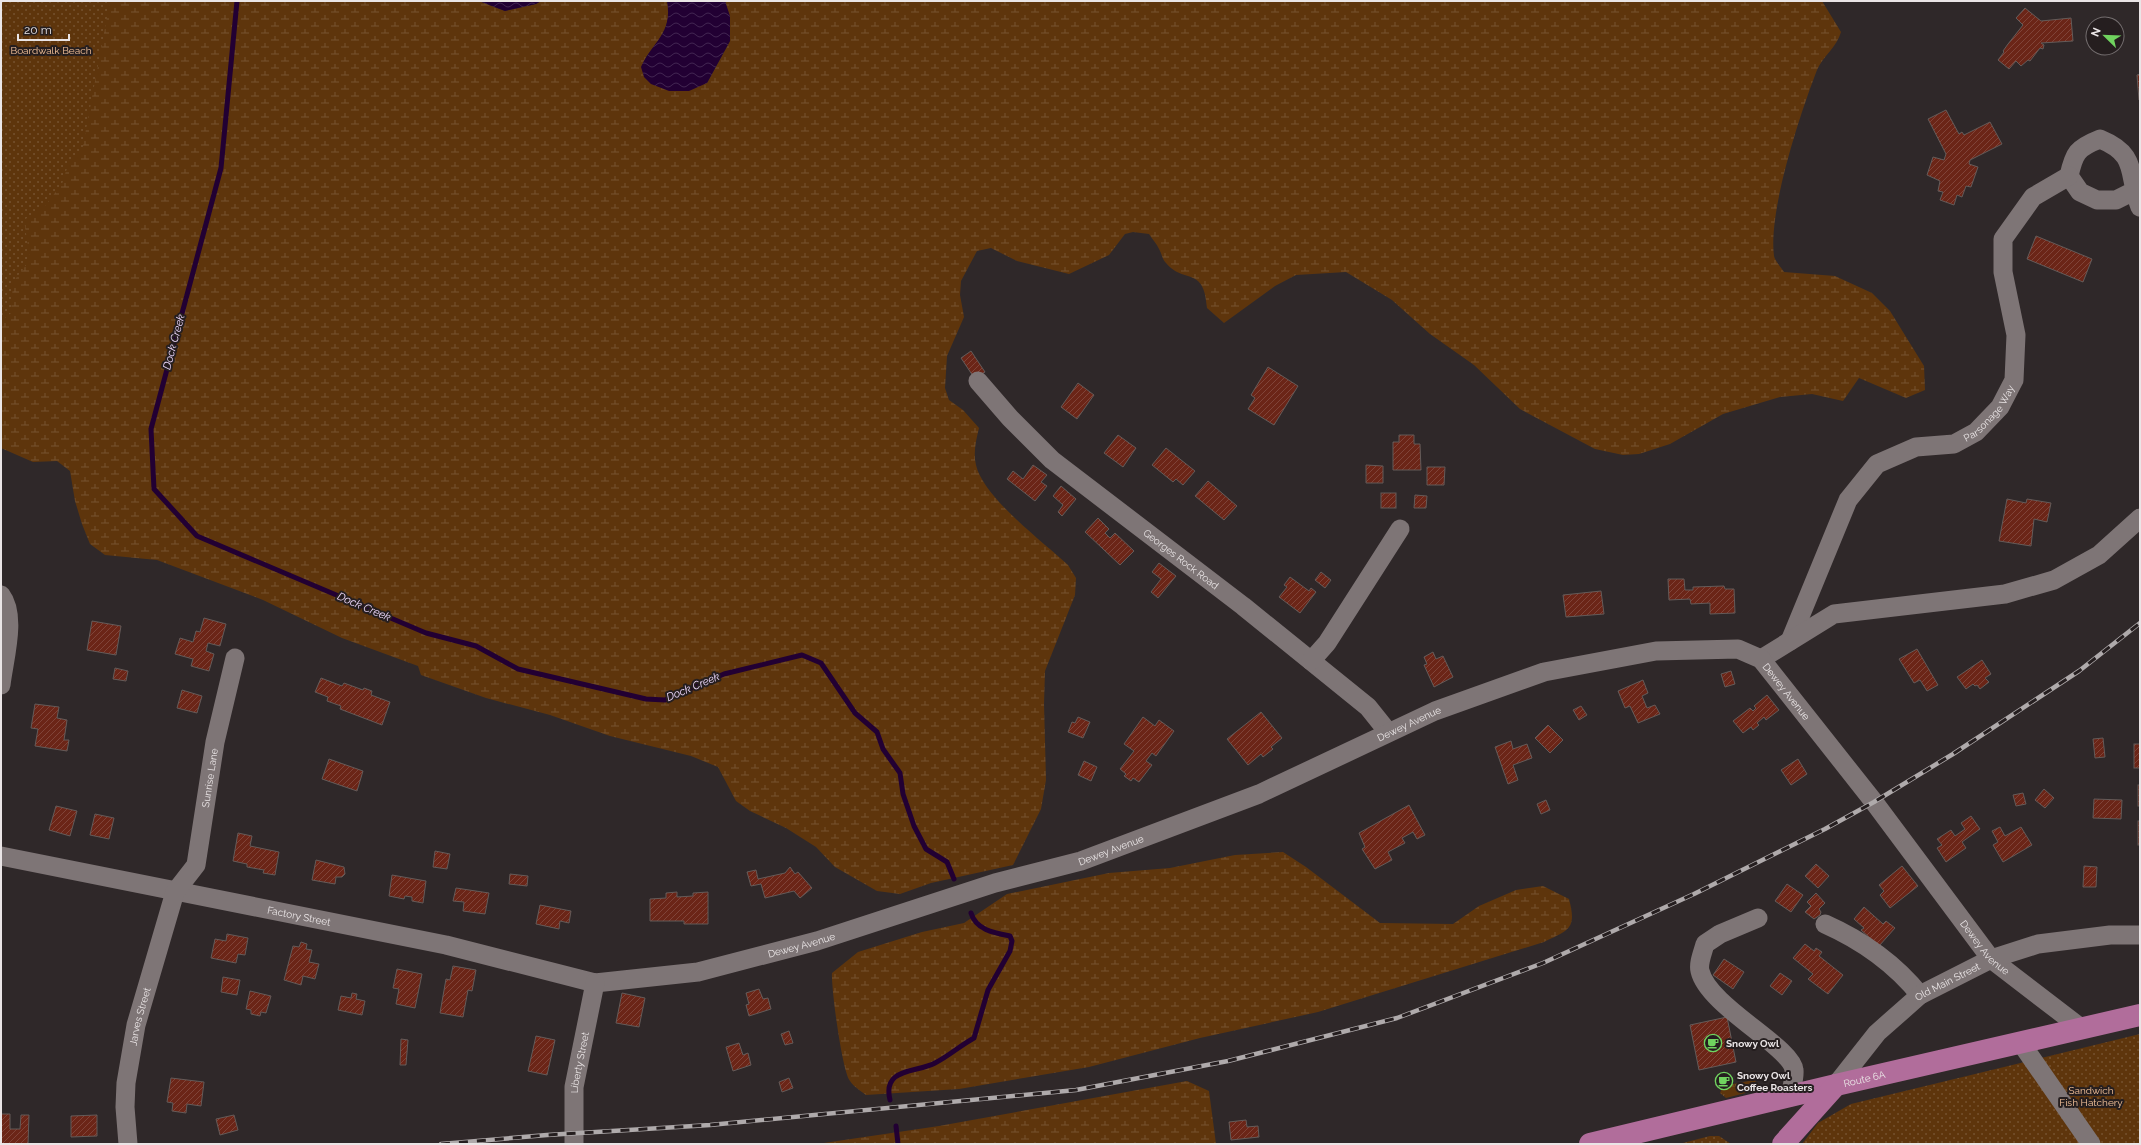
<svg xmlns="http://www.w3.org/2000/svg" width="2141" height="1145" font-family="Raleway,sans-serif">
<style>
.grass{fill:url(#grass-tufts)}
.wetland{fill:url(#wetland-marsh)}
.park{fill:url(#park-dots)}
.water{fill:url(#water-waves)}
.lines{fill:none;stroke-linecap:round;stroke-linejoin:round}
.stream{stroke:#203;stroke-width:5}
.building{fill:url(#building-hatch);stroke:#645b59}
.minor{stroke:#7e7576;stroke-width:19}
.major{stroke:#b16d9b;stroke-width:22}
.rail-casing{stroke:#afaaab;stroke-width:4.5}
.rail{stroke:#251e1f;stroke-width:3;stroke-dasharray:9;stroke-linecap:butt}
.labels{text-anchor:middle;dominant-baseline:central;stroke-width:4;stroke-linejoin:round;paint-order:stroke}
.park-label{font-size:10px;fill:#f9c69c;stroke:#251e1f}
.street-label{font-size:10px;fill:#eae5e6;stroke:#251e1f}
.poi-label{font-size:10px;font-weight:bold;fill:#eae5e6;stroke:#251e1f;text-anchor:start}
.water-label{font-size:11px;font-style:italic;fill:#eed8fc;stroke:#251e1f}
</style>
<defs>
<pattern id="grass-tufts" width="24" height="20" patternUnits="userSpaceOnUse"><rect width="24" height="20" fill="#5e350c"/><path d="M3 7l-1-3M5 7V3M7 7l1-3M15 17l-1-3M17 17v-4M19 17l1-3" fill="none" stroke="#75522f"/></pattern>
<pattern id="wetland-marsh" width="20" height="14" patternUnits="userSpaceOnUse"><rect width="20" height="14" fill="#5e350c"/><path d="M1 5h8M5 5V1M11 12h8M15 12V8" fill="none" stroke="#75522f"/></pattern>
<pattern id="park-dots" width="8" height="8" patternUnits="userSpaceOnUse"><rect width="8" height="8" fill="#5e350c"/><path d="M2 2h.1M6 6h.1" fill="none" stroke="#75522f" stroke-width="1.8" stroke-linecap="round"/></pattern>
<pattern id="water-waves" width="16" height="10" patternUnits="userSpaceOnUse"><rect width="16" height="10" fill="#203"/><path d="M0 5q4-4 8 0t8 0" fill="none" stroke="#422551"/></pattern>
<pattern id="building-hatch" width="6" height="6" patternUnits="userSpaceOnUse"><rect width="6" height="6" fill="#6b2517"/><path d="M-1 1l2-2M0 6l6-6M5 7l2-2" fill="none" stroke="#804439"/></pattern>
</defs>
<rect width="100%" height="100%" fill="#2f2829"/>
<!-- grass -->
<path class="grass" d="M1754 1080 1760 1085 1757 1090 1726 1098 1720 1093 1723 1086Z"/>
<!-- wetland -->
<g class="wetland">
<path d="M1 1H479L505 11 536 4 541 1H667C674 21 659 42 646 57L707 83 730 41 726 3 725 1H1822L1841 32C1837 47 1823 56 1817 70 1800 114 1768 211 1774 256 1775 261 1781 267 1784 272L1835 276 1872 293 1890 311 1924 366 1925 390 1906 398 1859 378 1843 401 1812 394 1780 397 1723 414 1670 444 1639 454 1623 455 1595 449 1520 409 1474 365 1430 334 1392 300 1346 272 1296 275 1275 286 1224 323 1207 308C1204 265 1185 285 1166 263 1162 259 1162 254 1159 249 1157 244 1152 239 1149 234L1133 232 1125 234 1109 255 1069 274 1017 261 991 248 977 251 961 281 960 295 964 317 947 356 945 388 949 400 963 410 979 428C976 440 973 453 976 465 983 497 1043 542 1068 565L1076 578 1075 595 1045 671 1044 704 1046 780 1041 809 1013 865 931 883 900 894 877 891 835 867 816 847 786 828 750 811 736 801 718 767 691 756 610 736 550 715 486 698 421 675 418 666 342 638 263 600 157 560 105 555 90 544 82 524 75 501 70 471 57 461 33 462 1 448Z"/>
<path d="M1283 852 1306 867 1380 923 1453 924 1479 906 1516 890 1543 886 1569 899C1577 929 1569 930 1544 942L1318 1012 1200 1038 1089 1067 959 1089 866 1095C861 1091 854 1087 850 1081 842 1071 831 987 832 973L858 952 922 932 964 923 1007 894 1109 873 1170 868 1235 855Z"/>
<path d="M1187 1081 1209 1091 1216 1144H817L939 1126Z"/>
</g>
<!-- park -->
<g class="park">
<path d="M1 1H110L82 151 69 162 62 184 44 207 24 220 30 260 13 282 11 313 1 321Z"/>
<path d="M2140 1034V1144H1802L1818 1123 1851 1104Z"/>
<path d="M1710 1136H1719L1731 1144H1679Z"/>
</g>
<!-- water -->
<g class="water">
<path d="M479 1H541L536 4 505 11Z"/>
<path d="M667 1H725L730 16V41L707 83 689 91H669L651 84 644 77 641 67C652 42 673 34 667 1Z"/>
</g>
<g class="lines">
<!-- stream -->
<g class="stream">
<path d="M237 1 221 168 151 429 154 489 197 536 426 633 476 646 518 669 646 699 665 700 724 674 802 655 821 663 855 713 877 732 883 749 900 773 903 794 914 826 926 849 947 862 954 879"/>
<path d="M890 1100C882 1067 917 1073 935 1063 949 1056 961 1045 974 1038L988 990 1010 951 1012 941 1010 936C994 933 976 930 971 913"/>
<path d="M896 1126 898 1144"/>
</g>
</g>
<!-- building -->
<g class="building">
<path d="M2025 8 2041 21 2071 18 2073 41 2041 43 2044 45 2043 49 2040 48 2030 61 2028 60 2021 66 2016 61 2009 69 1998 60 2004 52 2003 51 2008 44 2023 25 2016 18Z"/>
<path d="M2140 74V100H2139L2137 75Z"/>
<path d="M1946 110 1959 134 1962 132 1964 135 1990 122 2002 144 1970 160 1969 164 1978 167 1971 187 1966 186 1962 197 1957 195 1954 205 1940 200 1943 192 1938 191 1940 181 1927 175 1933 157 1944 160 1946 154 1928 119Z"/>
<path d="M2036 236 2092 259 2083 282 2027 259Z"/>
<path d="M971 351 985 372 975 379 961 358Z"/>
<path d="M1268 367 1298 386 1274 425 1248 409 1255 398 1251 395Z"/>
<path d="M1078 383 1094 395 1077 419 1061 407Z"/>
<path d="M1118 435 1136 448 1123 467 1104 453Z"/>
<path d="M1399 435H1414V444H1420L1421 470H1393V442H1399Z"/>
<path d="M1166 448 1195 471 1183 485 1176 479 1173 482 1152 465Z"/>
<path d="M1033 465 1047 475 1041 482 1047 486 1035 501 1007 479 1013 471 1023 479Z"/>
<path d="M1366 465 1383 466V483H1366Z"/>
<path d="M1427 467H1445L1444 485H1427Z"/>
<path d="M1208 481 1237 506 1224 520 1195 496Z"/>
<path d="M1061 486 1076 499 1062 516 1058 512 1063 505 1053 496Z"/>
<rect x="1381" y="493" width="15" height="15"/>
<path d="M1415 495 1427 496 1426 508H1414Z"/>
<path d="M2027 499 2051 503 2047 522 2034 519 2031 546 1999 541 2007 499 2026 503Z"/>
<path d="M1098 518 1109 529 1105 533 1110 538 1115 533 1134 551 1120 565 1085 532Z"/>
<path d="M1159 563 1176 576 1158 598 1151 592 1161 579 1152 572Z"/>
<path d="M1321 572 1331 580 1325 588 1315 580Z"/>
<path d="M1290 577 1309 591 1311 588 1316 592 1300 613 1279 597 1287 587 1284 585Z"/>
<path d="M1668 579H1684L1685 590H1693V587L1724 586 1725 589H1734L1735 613 1710 614V603L1691 604 1690 599 1669 600Z"/>
<path d="M1601 591 1604 614 1566 617 1563 595Z"/>
<path d="M204 618 226 624 220 646 208 643 206 651 214 654 209 671 191 666 193 659 175 654 180 638 193 642 196 631 200 632Z"/>
<path d="M92 621 121 626 116 655 87 650Z"/>
<path d="M1917 649 1938 685 1927 691 1920 680 1914 683 1899 659Z"/>
<path d="M1433 652 1436 659 1443 656 1453 677 1434 687 1424 665 1427 664 1424 657Z"/>
<path d="M1982 660 1991 674 1985 678 1989 682 1980 689 1977 685 1975 686 1973 684 1966 689 1957 677Z"/>
<path d="M115 668 128 671 126 681 113 679Z"/>
<path d="M1731 671 1735 684 1725 687 1721 674Z"/>
<path d="M321 678 342 686 344 683 363 690 364 688 372 691 371 695 390 702 382 725 340 709 341 706 327 701 328 697 315 692Z"/>
<path d="M1643 680 1648 693 1642 696 1647 708 1655 705 1660 714 1638 723 1630 706 1625 708 1618 691Z"/>
<path d="M182 690 202 696 197 713 177 708Z"/>
<path d="M1767 695 1779 710 1766 720 1764 717 1757 723 1759 725 1753 730 1751 727 1743 733 1733 721 1750 708 1753 711 1756 708 1754 706Z"/>
<path d="M35 704 59 707 57 718 67 720 64 740H69L67 751 35 746 38 729 31 728Z"/>
<path d="M1581 706 1587 715 1579 720 1573 710Z"/>
<path d="M1261 712 1282 738 1271 747 1273 749 1263 757 1261 754 1248 765 1227 739Z"/>
<path d="M1078 717 1090 722 1083 738 1068 732 1072 722 1075 723Z"/>
<path d="M1143 717 1155 726 1159 720 1174 731 1156 756 1152 753 1146 761 1152 765 1139 782 1133 778 1131 781 1124 776 1126 774 1120 769 1134 751 1124 744Z"/>
<path d="M1548 725 1563 740 1550 753 1535 738Z"/>
<path d="M2103 738 2105 757 2095 758 2093 739Z"/>
<path d="M1511 741 1513 749 1527 744 1532 758 1513 765 1518 780 1508 784 1495 747Z"/>
<rect x="2134" y="744" width="6" height="24"/>
<path d="M329 759 363 771 357 791 322 779Z"/>
<path d="M1798 759 1807 774 1791 785 1781 770Z"/>
<path d="M1084 761 1097 767 1091 781 1078 775Z"/>
<rect x="2138" y="785" width="2" height="21"/>
<path d="M2044 789 2054 798 2045 808 2035 800Z"/>
<path d="M2023 793 2026 804 2016 806 2013 795Z"/>
<path d="M2094 799 2122 800 2121 819 2093 818Z"/>
<path d="M1546 800 1550 810 1541 814 1537 804Z"/>
<path d="M1409 805 1425 835 1417 839 1413 832 1402 838 1405 843 1388 852 1392 860 1375 869 1362 849 1365 847 1359 833Z"/>
<path d="M56 806 77 811 70 836 49 830Z"/>
<path d="M95 814 114 818 109 839 90 835Z"/>
<path d="M1971 816 1980 829 1962 842 1966 848 1946 862 1937 848 1942 845 1937 839 1951 830 1955 836 1965 829 1961 823Z"/>
<rect x="2138" y="821" width="2" height="24"/>
<path d="M2000 827 2005 836 2021 827 2032 845 2003 862 1993 845 1998 842 1992 831Z"/>
<path d="M238 833 252 836 250 846 279 852 275 875 263 873 264 870 247 867V864L233 861Z"/>
<path d="M435 851 450 854 447 869 433 867Z"/>
<path d="M316 860 344 867 345 874 342 877H336L335 884 312 880Z"/>
<path d="M1816 864 1829 876 1818 888 1805 876Z"/>
<path d="M1902 866 1918 886 1890 908 1880 895 1884 891 1879 885Z"/>
<path d="M2084 866 2097 867 2096 887H2083Z"/>
<path d="M790 867 795 874 798 872 812 888 800 898 794 891 765 898 761 884 751 886 747 872 756 870 758 879 785 873Z"/>
<path d="M510 874 528 876 527 886 509 884Z"/>
<path d="M392 875 426 881 423 903 412 901V897L405 896 404 899 389 896Z"/>
<path d="M1787 884 1803 895 1791 912 1775 901Z"/>
<path d="M456 888 489 893 485 914 463 911 464 902 453 901Z"/>
<path d="M677 892V897L693 896V893L708 892V924H684V921H650V899L666 898V893Z"/>
<path d="M1816 893 1825 903 1819 909 1821 912 1820 915 1814 919 1805 912 1811 906 1807 902Z"/>
<path d="M540 905 571 911 569 923 560 921 559 929 536 924Z"/>
<path d="M1864 907 1883 924 1886 921 1895 928 1879 946 1861 930 1864 928 1854 919Z"/>
<path d="M227 934 248 938 245 955 238 954 236 963 211 958 215 939 226 941Z"/>
<path d="M301 942 307 944 306 949 312 950 309 962 319 964 315 979 303 976 301 985 284 980 293 946 299 947Z"/>
<path d="M1805 944 1814 951 1816 948 1822 952 1819 956 1843 975 1828 994 1808 979 1813 974 1793 958Z"/>
<path d="M1724 959 1744 972 1733 989 1713 975Z"/>
<path d="M453 966 476 970 472 991 468 990 463 1017 440 1013 446 979 450 980Z"/>
<path d="M397 969 422 974 415 1008 396 1004 399 989 393 988Z"/>
<path d="M1780 973 1792 981 1782 995 1770 986Z"/>
<path d="M223 977 240 980 237 995 221 992Z"/>
<path d="M759 989 763 999 768 998 771 1009 749 1016 746 1005 749 1004 746 993Z"/>
<path d="M250 991 271 996 266 1013 261 1012 260 1016 251 1014V1010L246 1009Z"/>
<path d="M352 993 357 994 356 999 365 1001 362 1015 338 1010 341 996 351 998Z"/>
<path d="M622 993 645 998 639 1027 616 1023Z"/>
<path d="M1727 1017 1736 1062 1699 1070 1690 1025Z"/>
<path d="M789 1031 793 1043 785 1045 781 1034Z"/>
<path d="M536 1036 555 1040 547 1075 528 1071Z"/>
<path d="M401 1039 408 1040 406 1065H400Z"/>
<path d="M739 1043 743 1055 748 1053 751 1065 733 1071 726 1047Z"/>
<path d="M171 1078 204 1082 201 1106 187 1104 186 1113 172 1111 173 1103 167 1102Z"/>
<path d="M789 1078 793 1088 782 1092 779 1082Z"/>
<path d="M1 1114H10V1129H20L21 1115H29L28 1144H1Z"/>
<path d="M97 1115V1136L71 1137V1116Z"/>
<path d="M234 1115 238 1130 220 1135 216 1119Z"/>
<path d="M1246 1120 1247 1127 1258 1126 1259 1137 1231 1140 1229 1122Z"/>
</g>
<g class="lines">
<!-- minor -->
<g class="minor">
<path d="M2134 191 2116 200H2097L2080 192 2069 176C2074 153 2077 148 2100 139 2139 155 2127 173 2140 207"/>
<path id="s1" d="M978 381 1010 418 1052 460 1243 606 1368 707 1388 732"/>
<path d="M1 595C17 616 4 659 1 685"/>
<path id="s2" d="M1790 641 1848 500 1877 464 1916 447 1954 444 1976 432 2000 407 2014 380 2016 335 2003 272V239L2033 197 2069 176"/>
<path d="M1761 659 1834 614 2005 594 2054 580 2099 555 2140 518"/>
<path d="M1311 661 1327 643 1400 529"/>
<path id="s3" d="M1 856 446 945 595 983 698 972 817 941 995 883 1081 861 1259 794 1435 711 1544 672 1656 651 1738 649 1761 659 1874 802 1991 959 2081 1028"/>
<path d="M1758 918 1720 934 1705 944C1703 952 1698 963 1700 971 1708 1006 1792 1047 1794 1070 1795 1078 1791 1089 1790 1097"/>
<path d="M1825 924C1861 940 1895 964 1920 995"/>
<path d="M2021 1043 2091 1144"/>
<path id="s4" d="M1836 1085 1877 1033 1920 995 1991 959 2038 944 2110 935H2140"/>
<path id="s5" d="M128 1144 125 1107 126 1083 136 1025 175 892 196 865 215 742 235 658"/>
<path id="s6" d="M574 1144V1087L595 983"/>
</g>
<!-- major -->
<g class="major">
<path id="s7" d="M1590 1144 1836 1085 2140 1015"/>
<path d="M1783 1144 1836 1085"/>
</g>
<defs>
<path id="rail" d="M441 1144 547 1135 710 1125 1076 1090 1228 1061 1397 1018 1543 963 1694 894 1825 829 1874 802 1953 754 2079 671 2140 623"/>
</defs>
<!-- rail casing -->
<use href="#rail" class="rail-casing"/>
<!-- rail -->
<use href="#rail" class="rail"/>
</g>
<!-- icons -->
<defs>
<symbol id="cafe-ring" viewBox="-11 -11 22 22"><circle r="9.5" fill="#251e1f" stroke="#70d35f" stroke-width="1.5"/><path d="M-5.5-4.5H6V0H3Q3 3.5 0 3.5H-2.5Q-5.5 3.5-5.5 0ZM3-3.2v2h1.7v-2ZM-6 4.5H4V6H-6Z" fill="#70d35f"/></symbol>
</defs>
<g fill-rule="evenodd">
<use href="#cafe-ring" x="1703" y="1033" width="20" height="20"/>
<use href="#cafe-ring" x="1714" y="1071" width="20" height="20"/>
</g>
<g class="labels">
<!-- park labels -->
<g class="park-label">
<text x="51" y="50">Boardwalk Beach</text>
<text x="2091" y="1090">Sandwich<tspan x="2091" dy="12">Fish Hatchery</tspan></text>
</g>
<!-- street labels -->
<g class="street-label">
<text stroke="none"><textPath href="#s2" startOffset="327">Parsonage Way</textPath></text>
<text stroke="none"><textPath href="#s1" startOffset="271">Georges Rock Road</textPath></text>
<text stroke="none"><textPath href="#s3" startOffset="1873">Dewey Avenue</textPath></text>
<text stroke="none"><textPath href="#s3" startOffset="1466">Dewey Avenue</textPath></text>
<text stroke="none"><textPath href="#s5" startOffset="381">Sunrise Lane</textPath></text>
<text stroke="none"><textPath href="#s3" startOffset="1142">Dewey Avenue</textPath></text>
<text stroke="none"><textPath href="#s3" startOffset="304">Factory Street</textPath></text>
<text stroke="none"><textPath href="#s3" startOffset="818">Dewey Avenue</textPath></text>
<text stroke="none"><textPath href="#s3" startOffset="2197">Dewey Avenue</textPath></text>
<text stroke="none"><textPath href="#s4" startOffset="154">Old Main Street</textPath></text>
<text stroke="none"><textPath href="#s5" startOffset="129">Jarves Street</textPath></text>
<text stroke="none"><textPath href="#s6" startOffset="82">Liberty Street</textPath></text>
<text stroke="none"><textPath href="#s7" startOffset="282">Route 6A</textPath></text>
</g>
<!-- poi labels -->
<g class="poi-label">
<text x="1726" y="1043">Snowy Owl</text>
<text x="1737" y="1075">Snowy Owl<tspan x="1737" dy="12">Coffee Roasters</tspan></text>
</g>
<!-- water labels -->
<g class="water-label">
<text transform="translate(174 342) rotate(-75)">Dock Creek</text>
<text transform="translate(364 607) rotate(23)">Dock Creek</text>
<text transform="translate(693 687) rotate(-23)">Dock Creek</text>
</g>
</g>
<!-- border -->
<rect width="2141" height="1145" fill="none" stroke="#eae5e6" stroke-width="4"/>
<!-- north arrow -->
<g transform="translate(2105 36) rotate(293)"><circle r="19" fill="#251e1f" stroke="#746e6f"/>
<path d="M0-3L7 15L0 10L-7 15Z" fill="#70d35f"/>
<text y="-6" font-size="11" font-weight="bold" text-anchor="middle" fill="#eae5e6">N</text>
</g>
<!-- scale -->
<path d="M18 34v6h51v-6" fill="none" stroke="#eae5e6" stroke-width="2"/>
<text x="24" y="34" font-size="12" fill="#eae5e6" stroke="#251e1f" stroke-width="3" paint-order="stroke">20 m</text>
</svg>
